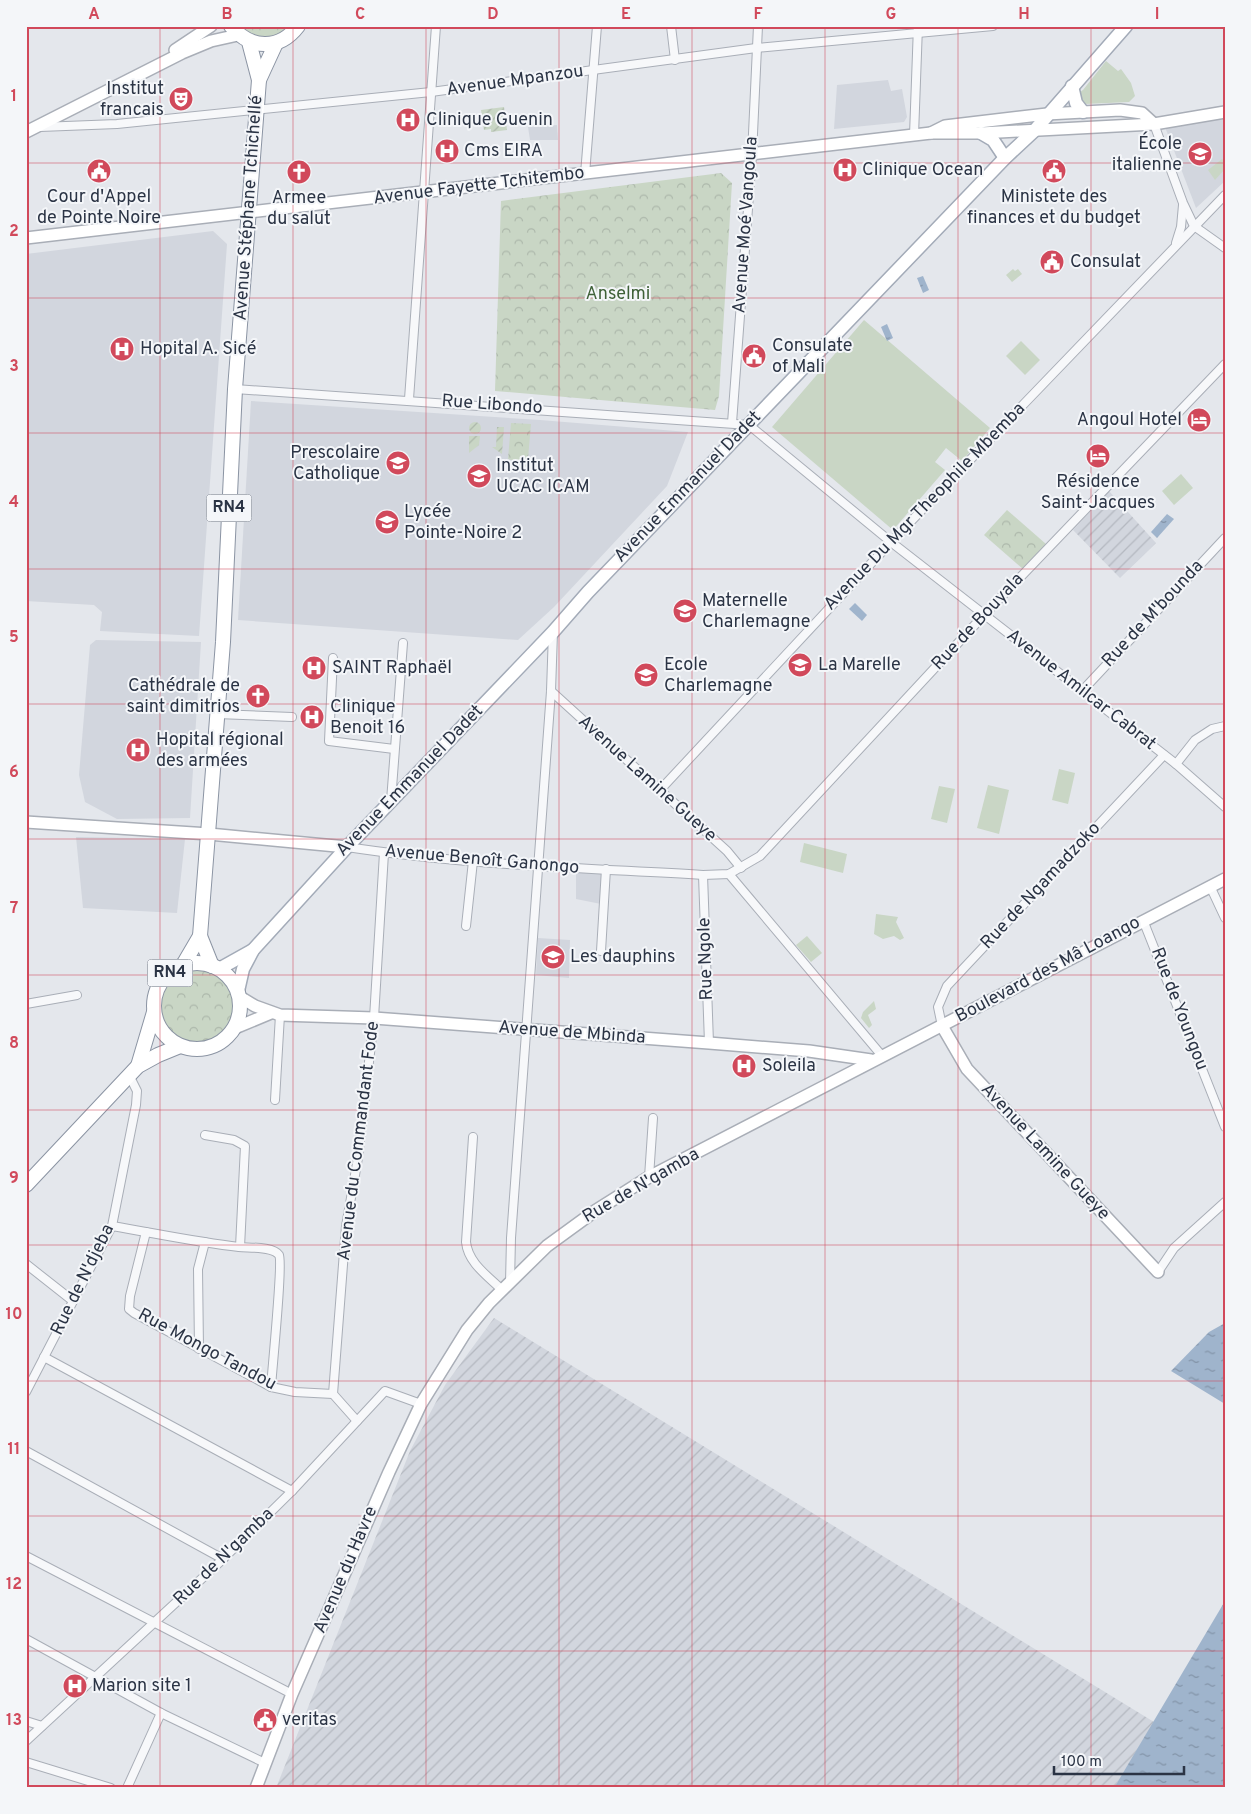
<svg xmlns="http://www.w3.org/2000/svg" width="1251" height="1814" font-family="Overpass,sans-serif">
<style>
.built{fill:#d2d6de}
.industrial{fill:url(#industrial-furrows)}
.grass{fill:#c9d6c5}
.forest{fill:url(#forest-crowns)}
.garden{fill:url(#garden-furrows)}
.water{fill:url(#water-ripples)}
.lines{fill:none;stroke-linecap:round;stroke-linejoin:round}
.street-casing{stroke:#a9aeb7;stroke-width:10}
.secondary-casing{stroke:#a9aeb7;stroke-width:14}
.primary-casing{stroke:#a3abb8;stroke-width:15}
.highway-casing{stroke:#8b94a3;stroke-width:16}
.street{stroke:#f7f8fa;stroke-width:8}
.secondary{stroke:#fff;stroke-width:11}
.primary{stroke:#fff;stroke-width:12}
.highway{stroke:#fff;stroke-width:14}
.grid{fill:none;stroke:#d1495b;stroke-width:1;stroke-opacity:0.55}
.labels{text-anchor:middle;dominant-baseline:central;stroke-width:4;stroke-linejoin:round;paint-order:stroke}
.shield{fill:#f4f6f9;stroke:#676e7b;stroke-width:1}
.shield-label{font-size:16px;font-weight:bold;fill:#2b3445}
.street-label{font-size:18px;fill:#2b3445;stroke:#f4f6f9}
.poi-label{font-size:18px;fill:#2b3445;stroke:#f4f6f9;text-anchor:start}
.park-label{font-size:18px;fill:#3f6138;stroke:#f4f6f9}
.neatline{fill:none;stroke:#d1495b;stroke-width:2}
.grid-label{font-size:16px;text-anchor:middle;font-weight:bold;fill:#d1495b}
</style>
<defs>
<pattern id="industrial-furrows" width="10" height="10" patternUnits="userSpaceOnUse" patternTransform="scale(1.25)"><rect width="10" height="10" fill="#d2d6de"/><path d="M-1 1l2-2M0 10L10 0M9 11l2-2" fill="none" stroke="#b4b8c0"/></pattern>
<pattern id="forest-crowns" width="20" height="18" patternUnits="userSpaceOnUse" patternTransform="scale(1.25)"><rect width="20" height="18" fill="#c9d6c5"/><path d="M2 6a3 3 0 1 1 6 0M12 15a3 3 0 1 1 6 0" fill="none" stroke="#adb8ab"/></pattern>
<pattern id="garden-furrows" width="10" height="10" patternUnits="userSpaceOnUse" patternTransform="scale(1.25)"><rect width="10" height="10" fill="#c9d6c5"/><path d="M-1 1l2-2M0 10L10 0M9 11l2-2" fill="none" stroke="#adb8ab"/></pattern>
<pattern id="water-ripples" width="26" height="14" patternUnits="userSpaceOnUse" patternTransform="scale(1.25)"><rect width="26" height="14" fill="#9fb4cc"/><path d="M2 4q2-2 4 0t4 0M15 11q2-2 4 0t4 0" fill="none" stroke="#8293a7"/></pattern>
</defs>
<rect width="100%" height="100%" fill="#e4e7ec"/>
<!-- built -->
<g class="built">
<path d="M888 80 891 91 902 89 907 117 904 122 834 129 837 85Z"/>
<path d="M1225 117V181L1196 208 1165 127Z"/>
<path d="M557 125 558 140H530L528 127Z"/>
<path d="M213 231 227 244 199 636 100 631 102 612 94 605 26 601V254Z"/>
<path d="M251 401 540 420 688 432 667 486 554 607 518 640 238 620Z"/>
<path d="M96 640 201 642 190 818 117 819 85 802 79 775 90 645Z"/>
<path d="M76 837 185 839 177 913 83 908Z"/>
<path d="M576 872H605L601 904 576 899Z"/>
<path d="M538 938 570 940 569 978 536 975Z"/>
</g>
<!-- industrial -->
<g class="industrial">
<path d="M1109 491 1156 543 1120 578 1073 530Z"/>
<path d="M494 1318 1154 1722 1114 1788H276L410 1451 445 1385Z"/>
</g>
<!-- grass -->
<g class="grass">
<path d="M1106 61 1118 71 1121 69 1131 83 1135 96 1129 102 1085 104 1077 94 1083 90Z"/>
<path d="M1222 159 1225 162V169L1215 180 1208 170Z"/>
<path d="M1013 269 1015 271 1018 269 1022 274 1012 282 1006 275Z"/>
<path d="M864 320 990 428 962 461 946 448 935 462 945 470 893 530 772 427Z"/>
<path d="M1021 341 1040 360 1025 375 1006 356Z"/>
<path d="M1181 474 1193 488 1174 505 1162 491Z"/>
<path d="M1059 769 1075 773 1068 804 1052 800Z"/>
<path d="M988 785 1009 790 999 834 977 828Z"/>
<path d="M939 786 955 789 947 823 931 819Z"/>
<path d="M804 843 847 854 843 873 800 862Z"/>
<path d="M876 914 898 917 896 922 904 938 900 940 894 936 883 939 874 934Z"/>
<path d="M807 936 822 953 811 962 796 945Z"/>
<path d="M874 1001 876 1009 868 1015 872 1025 869 1028 861 1018 863 1012Z"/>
</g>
<!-- forest -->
<g class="forest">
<path d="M235 26H293L289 31 257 41Z"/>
<path d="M721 173 732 183 719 396 715 410 495 391 501 201Z"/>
<path d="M511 423 531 424 527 470 511 468 512 460 508 459Z"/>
<path d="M1007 510 1046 544 1023 569 984 535Z"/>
<circle cx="197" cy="1008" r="39"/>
</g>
<!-- garden -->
<g class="garden">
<path d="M504 107 507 130 491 132V129L484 130 481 110Z"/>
<circle cx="475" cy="428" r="6"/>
<path d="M497 427H504L502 454 492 447H496Z"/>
<path d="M469 436H480L479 445 469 453Z"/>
</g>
<!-- water -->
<g class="water">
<path d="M923 276 929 290 923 293 917 278Z"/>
<path d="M887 324 893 338 887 341 881 327Z"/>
<path d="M1167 514 1174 519 1157 538 1151 532Z"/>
<path d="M855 603 867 615 862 621 849 609Z"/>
<path d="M1225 1323V1404L1171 1371 1209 1332Z"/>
<path d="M1225 1601V1788H1114Z"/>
</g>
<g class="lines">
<defs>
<g id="street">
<path d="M671 26 675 60"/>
<path d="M1154 124 1183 203 1194 226 1225 248"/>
<path d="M40 127 117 124 431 92 756 48 993 26"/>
<path d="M914 135 918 26"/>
<path d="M585 174 597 26"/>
<path d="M1176 243 1181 227 1183 205"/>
<path d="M235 389 749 425 891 542 1176 764 1225 807"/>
<path d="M409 399 436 26"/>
<path d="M732 423 752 155 758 26"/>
<path d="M333 658 329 741 394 749"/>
<path d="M551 691 727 851 741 868"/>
<path d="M1082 691 1225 538"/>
<path d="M217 714 292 717"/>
<path d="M1176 764 1195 740 1212 729 1225 726"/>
<path d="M660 790 891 542 1225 195"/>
<path d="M391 801 403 643"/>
<path d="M347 847C464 865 585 868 703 875L729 874 760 856 984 615 1225 364"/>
<path d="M729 874 883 1057"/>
<path d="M703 875 709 1043"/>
<path d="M1210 886 1225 918"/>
<path d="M1143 920 1225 1127"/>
<path d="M466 926 473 861"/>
<path d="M601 951 606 869"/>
<path d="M26 1004 77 995"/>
<path d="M942 1026 938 1007 947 986 1164 755"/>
<path d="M275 1100 280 1015"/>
<path d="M205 1135 234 1140 245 1146 240 1247"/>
<path d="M473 1137 466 1242C468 1263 488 1276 502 1290"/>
<path d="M649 1177 653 1118"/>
<path d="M112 1226C154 1233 196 1242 239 1247 249 1248 273 1246 279 1255 283 1262 272 1371 271 1387"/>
<path d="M146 1232 130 1296 129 1309 134 1313 271 1387 295 1392 333 1394"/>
<path d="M26 1264 73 1301"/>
<path d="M1158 1272 1174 1248 1225 1202"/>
<path d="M510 1283 511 1238 551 691 553 632"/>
<path d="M199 1349 198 1269 205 1242"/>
<path d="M44 1357 292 1491"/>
<path d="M26 1392 112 1226 136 1105 137 1091 129 1075"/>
<path d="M357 1421 333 1394 346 1226 358 1158 374 1018 384 853"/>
<path d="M26 1451 223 1559"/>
<path d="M26 1556 292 1694"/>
<path d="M26 1639 161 1713 265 1763"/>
<path d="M26 1721 42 1726"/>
<path d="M26 1741 223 1559 292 1491 385 1391 421 1404"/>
<path d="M26 1762 111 1788"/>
<path d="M127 1788 161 1713"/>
</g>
<g id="secondary">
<path d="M175 50 211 26"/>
<path d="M26 132 182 53 211 41 238 35"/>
<path d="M931 133 945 126 1047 114 1120 110 1142 113 1154 124"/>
<path d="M26 238 931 133H981L1154 124 1225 112"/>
<path d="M26 822 209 834 347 847"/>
<path d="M240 997 255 1006 280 1015 374 1018 709 1043 809 1051 871 1060"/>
<path d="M942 1026 967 1069 1158 1272"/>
<path d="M235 1028 271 1013"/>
<path d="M256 1788 292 1694 389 1472 421 1404 467 1330 489 1303 547 1246 595 1211 649 1177 1225 879"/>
</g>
<g id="primary">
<path d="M1072 86 1076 103 1083 112"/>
<path d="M981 133 993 140 1005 158"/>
<path d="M219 969 253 950"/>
<path d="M238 991 243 969 253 950 347 847 553 632 588 592 1005 158 1034 131 1126 26"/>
</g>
<g id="highway">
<path d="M231 26C250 49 279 51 298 26"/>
<path d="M249 42 259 80"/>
<path d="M200 936 212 966"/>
<circle cx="197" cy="1006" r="43"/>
<path d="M183 965 200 936 223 642 235 389 259 80 276 43"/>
<path d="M138 1066 154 1012"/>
<path d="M26 1185 138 1066 158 1055 180 1046"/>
</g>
</defs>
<!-- street casing -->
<use href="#street" class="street-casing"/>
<!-- secondary casing -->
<use href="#secondary" class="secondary-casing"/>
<!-- primary casing -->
<use href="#primary" class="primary-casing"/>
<!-- highway casing -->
<use href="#highway" class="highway-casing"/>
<!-- street -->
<use href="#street" class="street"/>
<!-- secondary -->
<use href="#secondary" class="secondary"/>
<!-- primary -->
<use href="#primary" class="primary"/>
<!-- highway -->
<use href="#highway" class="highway"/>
</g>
<!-- grid -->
<path class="grid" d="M160 26V1788M293 26V1788M426 26V1788M559 26V1788M692 26V1788M825 26V1788M958 26V1788M1091 26V1788M26 163H1225M26 298H1225M26 433H1225M26 569H1225M26 704H1225M26 839H1225M26 975H1225M26 1110H1225M26 1245H1225M26 1381H1225M26 1516H1225M26 1651H1225"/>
<!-- icons -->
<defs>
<symbol id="theatre-disc" viewBox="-11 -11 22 22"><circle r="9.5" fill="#d1495b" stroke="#f4f6f9"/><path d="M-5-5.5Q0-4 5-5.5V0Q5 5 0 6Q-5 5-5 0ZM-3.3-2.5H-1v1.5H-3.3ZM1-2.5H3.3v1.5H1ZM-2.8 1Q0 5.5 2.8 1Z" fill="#fff"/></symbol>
<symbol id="hospital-disc" viewBox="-11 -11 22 22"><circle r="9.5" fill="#d1495b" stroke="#f4f6f9"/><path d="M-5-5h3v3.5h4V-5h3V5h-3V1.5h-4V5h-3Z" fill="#fff"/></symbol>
<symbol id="school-disc" viewBox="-11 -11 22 22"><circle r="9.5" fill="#d1495b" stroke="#f4f6f9"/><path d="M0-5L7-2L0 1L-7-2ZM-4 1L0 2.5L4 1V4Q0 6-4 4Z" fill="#fff"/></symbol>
<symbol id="civic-disc" viewBox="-11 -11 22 22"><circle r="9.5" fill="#d1495b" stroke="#f4f6f9"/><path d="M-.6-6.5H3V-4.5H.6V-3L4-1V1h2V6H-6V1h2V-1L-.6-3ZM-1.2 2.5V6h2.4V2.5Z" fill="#fff"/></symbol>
<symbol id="church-disc" viewBox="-11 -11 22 22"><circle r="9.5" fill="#d1495b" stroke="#f4f6f9"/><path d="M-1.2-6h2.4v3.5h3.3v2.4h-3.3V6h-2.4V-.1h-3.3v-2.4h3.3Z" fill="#fff"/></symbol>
<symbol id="hotel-disc" viewBox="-11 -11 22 22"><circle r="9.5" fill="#d1495b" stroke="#f4f6f9"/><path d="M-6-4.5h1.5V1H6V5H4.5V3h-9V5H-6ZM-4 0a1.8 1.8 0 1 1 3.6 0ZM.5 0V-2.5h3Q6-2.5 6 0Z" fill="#fff"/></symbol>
</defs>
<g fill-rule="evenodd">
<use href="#theatre-disc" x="167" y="85" width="28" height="28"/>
<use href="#hospital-disc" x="394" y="106" width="28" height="28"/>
<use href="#hospital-disc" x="433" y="137" width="28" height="28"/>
<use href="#school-disc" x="1186" y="140" width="28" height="28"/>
<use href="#hospital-disc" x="831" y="156" width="28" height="28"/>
<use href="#civic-disc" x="85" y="157" width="28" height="28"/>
<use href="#civic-disc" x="1040" y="157" width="28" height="28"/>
<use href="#church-disc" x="285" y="158" width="28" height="28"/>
<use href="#civic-disc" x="1038" y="248" width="28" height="28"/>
<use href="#hospital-disc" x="108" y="335" width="28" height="28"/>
<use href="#civic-disc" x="740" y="342" width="28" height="28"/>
<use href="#hotel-disc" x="1185" y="406" width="28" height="28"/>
<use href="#hotel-disc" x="1084" y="442" width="28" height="28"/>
<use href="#school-disc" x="384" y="449" width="28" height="28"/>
<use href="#school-disc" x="465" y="462" width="28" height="28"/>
<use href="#school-disc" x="373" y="508" width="28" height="28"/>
<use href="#school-disc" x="671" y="597" width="28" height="28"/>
<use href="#school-disc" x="786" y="651" width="28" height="28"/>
<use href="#hospital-disc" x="300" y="654" width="28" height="28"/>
<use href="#school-disc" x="632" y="661" width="28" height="28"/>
<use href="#church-disc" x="244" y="682" width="28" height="28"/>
<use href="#hospital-disc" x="298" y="703" width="28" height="28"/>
<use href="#hospital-disc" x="124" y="736" width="28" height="28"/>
<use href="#school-disc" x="539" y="943" width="28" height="28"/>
<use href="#hospital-disc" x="730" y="1052" width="28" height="28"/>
<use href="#hospital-disc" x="61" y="1672" width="28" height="28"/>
<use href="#civic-disc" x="251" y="1706" width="28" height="28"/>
</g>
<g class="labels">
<!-- shield labels -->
<g class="shield">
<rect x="206.5" y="494.5" width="45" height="27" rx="4"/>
<rect x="147.5" y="959.5" width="45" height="27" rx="4"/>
</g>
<g class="shield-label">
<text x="229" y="508">RN4</text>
<text x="170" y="973">RN4</text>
</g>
<!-- street labels -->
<g class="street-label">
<text transform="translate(515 81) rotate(-8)">Avenue Mpanzou</text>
<text transform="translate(479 186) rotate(-7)">Avenue Fayette Tchitembo</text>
<text transform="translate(249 208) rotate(-86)">Avenue Stéphane Tchichellé</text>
<text transform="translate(746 225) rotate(-86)">Avenue Moé Vangoula</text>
<text transform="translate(492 405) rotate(4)">Rue Libondo</text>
<text transform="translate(688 487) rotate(-46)">Avenue Emmanuel Dadet</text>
<text transform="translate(925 507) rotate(-46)">Avenue Du Mgr Theophile Mbemba</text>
<text transform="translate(1153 614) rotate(-47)">Rue de M'bounda</text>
<text transform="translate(978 622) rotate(-47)">Rue de Bouyala</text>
<text transform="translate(1081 690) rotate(38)">Avenue Amilcar Cabrat</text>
<text transform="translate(647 779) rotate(42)">Avenue Lamine Gueye</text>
<text transform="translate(410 781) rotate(-46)">Avenue Emmanuel Dadet</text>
<text transform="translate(482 860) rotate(5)">Avenue Benoît Ganongo</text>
<text transform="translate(1041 886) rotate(-47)">Rue de Ngamadzoko</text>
<text transform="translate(706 959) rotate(-92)">Rue Ngole</text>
<text transform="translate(1048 970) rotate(-28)">Boulevard des Mâ Loango</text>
<text transform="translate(1179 1009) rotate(69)">Rue de Youngou</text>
<text transform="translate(572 1033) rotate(4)">Avenue de Mbinda</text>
<text transform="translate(359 1141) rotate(-83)">Avenue du Commandant Fode</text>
<text transform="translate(1045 1152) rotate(47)">Avenue Lamine Gueye</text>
<text transform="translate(641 1186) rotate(-30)">Rue de N'gamba</text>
<text transform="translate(83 1280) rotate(-64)">Rue de N'djeba</text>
<text transform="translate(207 1350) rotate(28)">Rue Mongo Tandou</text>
<text transform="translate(224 1557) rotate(-44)">Rue de N'gamba</text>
<text transform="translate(346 1570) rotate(-67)">Avenue du Havre</text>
</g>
<!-- poi labels -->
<g class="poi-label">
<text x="164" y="89" text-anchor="end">Institut<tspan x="164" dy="21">francais</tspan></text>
<text x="426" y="120">Clinique Guenin</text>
<text x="1182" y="144" text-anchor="end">École<tspan x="1182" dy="21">italienne</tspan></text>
<text x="464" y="151">Cms EIRA</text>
<text x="862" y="170">Clinique Ocean</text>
<text x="99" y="197" text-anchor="middle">Cour d'Appel<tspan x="99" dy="21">de Pointe Noire</tspan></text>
<text x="1054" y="197" text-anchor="middle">Ministete des<tspan x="1054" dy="21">finances et du budget</tspan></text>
<text x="299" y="198" text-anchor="middle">Armee<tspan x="299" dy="21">du salut</tspan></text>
<text x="1070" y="262">Consulat</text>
<text x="772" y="346">Consulate<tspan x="772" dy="21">of Mali</tspan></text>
<text x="140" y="349">Hopital A. Sicé</text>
<text x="1182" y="420" text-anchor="end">Angoul Hotel</text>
<text x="380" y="453" text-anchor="end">Prescolaire<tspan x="380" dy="21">Catholique</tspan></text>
<text x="496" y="466">Institut<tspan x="496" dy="21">UCAC ICAM</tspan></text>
<text x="1098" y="482" text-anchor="middle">Résidence<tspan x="1098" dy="21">Saint-Jacques</tspan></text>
<text x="404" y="512">Lycée<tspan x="404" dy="21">Pointe-Noire 2</tspan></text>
<text x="702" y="601">Maternelle<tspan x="702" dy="21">Charlemagne</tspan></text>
<text x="664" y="665">Ecole<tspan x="664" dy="21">Charlemagne</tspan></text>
<text x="818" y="665">La Marelle</text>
<text x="332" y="668">SAINT Raphaël</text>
<text x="240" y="686" text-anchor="end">Cathédrale de<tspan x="240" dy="21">saint dimitrios</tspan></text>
<text x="330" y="707">Clinique<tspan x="330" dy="21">Benoit 16</tspan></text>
<text x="156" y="740">Hopital régional<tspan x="156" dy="21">des armées</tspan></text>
<text x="570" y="957">Les dauphins</text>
<text x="762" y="1066">Soleila</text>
<text x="92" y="1686">Marion site 1</text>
<text x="282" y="1720">veritas</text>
</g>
<!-- park labels -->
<g class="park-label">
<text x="618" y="294">Anselmi</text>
</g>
</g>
<!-- border -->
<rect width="1251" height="1814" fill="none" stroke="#f4f6f9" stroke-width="55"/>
<!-- scale -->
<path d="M1054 1766v8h130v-8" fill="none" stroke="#2b3445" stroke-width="2.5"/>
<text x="1061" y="1766" font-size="15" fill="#2b3445" stroke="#f4f6f9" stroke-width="4" paint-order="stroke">100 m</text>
<rect x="28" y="28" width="1196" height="1758" class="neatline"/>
<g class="grid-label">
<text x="94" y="19">A</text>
<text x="227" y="19">B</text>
<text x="360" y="19">C</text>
<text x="493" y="19">D</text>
<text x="626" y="19">E</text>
<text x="758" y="19">F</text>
<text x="891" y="19">G</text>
<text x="1024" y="19">H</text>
<text x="1157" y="19">I</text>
<text x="14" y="101">1</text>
<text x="14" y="236">2</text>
<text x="14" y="371">3</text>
<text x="14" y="507">4</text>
<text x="14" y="642">5</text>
<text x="14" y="777">6</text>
<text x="14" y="913">7</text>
<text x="14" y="1048">8</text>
<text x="14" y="1183">9</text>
<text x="14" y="1319">10</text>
<text x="14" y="1454">11</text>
<text x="14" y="1589">12</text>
<text x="14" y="1725">13</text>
</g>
</svg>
